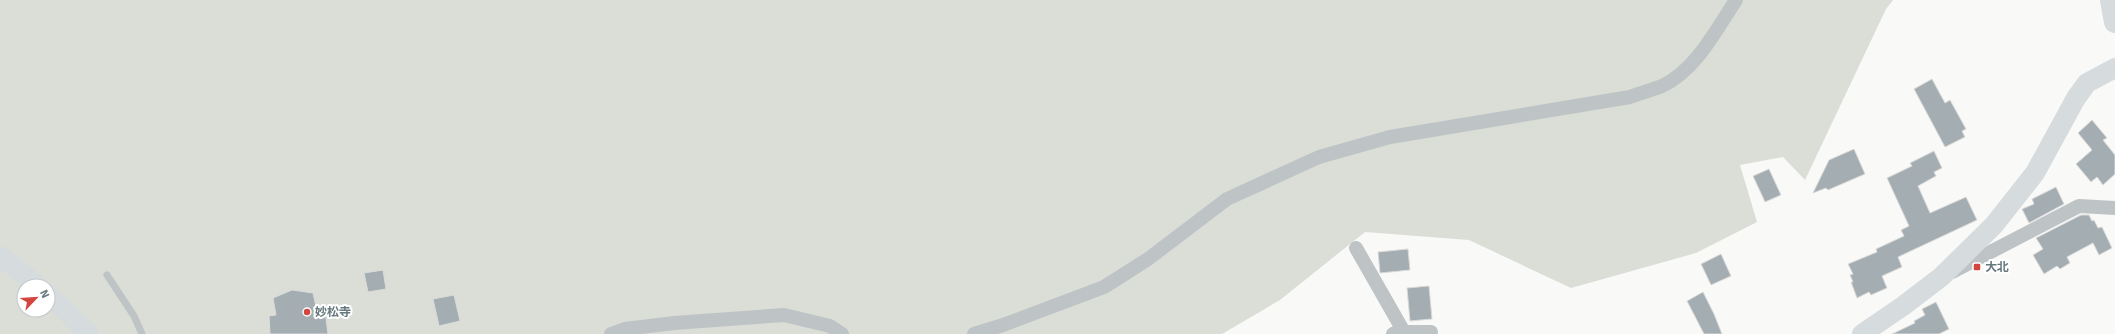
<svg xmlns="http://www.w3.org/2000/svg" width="2115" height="334" font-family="Signika,'Noto Sans JP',sans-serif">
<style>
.green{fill:#daded7;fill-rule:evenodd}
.building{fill:#a4aeb2;stroke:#dbdbda}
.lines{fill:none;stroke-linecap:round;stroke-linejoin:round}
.lane{stroke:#bec4c6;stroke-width:7}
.street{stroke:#bec4c6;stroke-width:14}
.secondary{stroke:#d6dbdd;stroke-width:20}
.primary{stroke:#d6dbdd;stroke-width:22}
.poi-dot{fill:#d4463d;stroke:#fff;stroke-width:1.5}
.labels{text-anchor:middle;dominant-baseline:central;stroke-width:4;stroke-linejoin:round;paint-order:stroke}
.poi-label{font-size:12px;font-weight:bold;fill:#66797f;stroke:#fff;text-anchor:start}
</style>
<rect width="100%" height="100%" fill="#f9f9f8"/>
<!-- green -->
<path class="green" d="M0 0H1893L1886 9 1805 180 1783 157 1740 165 1757 222 1696 253 1571 288 1469 240 1365 232 1280 300 1222 334H0ZM24 286H48V310H24Z"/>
<!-- building -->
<g class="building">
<path d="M1932 79 1945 103 1950 100 1966 129 1962 131 1965 137 1945 147 1914 89Z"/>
<path d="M2092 120 2107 138 2103 140 2115 155V174L2103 185 2097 177 2091 182 2076 164 2092 150 2078 133Z"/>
<path d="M1854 149 1865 174 1828 190 1826 188 1813 193 1829 160Z"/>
<path d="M1934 151 1942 168 1934 172 1936 176 1918 186 1930 213 1966 197 1977 220 1898 257 1902 267 1882 276 1887 288 1871 295 1869 292 1857 298 1851 282H1853L1850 275 1853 274 1848 264 1877 252 1876 249 1904 236 1901 230 1909 226 1887 178 1912 166 1910 163Z"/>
<path d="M1769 169 1781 195 1765 202 1753 176Z"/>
<path d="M2056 187 2064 204 2029 223 2022 209 2034 204 2032 199Z"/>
<path d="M2081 215H2089L2092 221 2094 220 2098 228 2102 227 2112 248 2099 255 2093 243 2067 257 2070 263 2060 269 2057 266 2044 274 2033 255 2043 249 2036 238Z"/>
<path d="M1408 249 1410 270 1380 273 1378 252Z"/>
<path d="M1721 254 1731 276 1711 285 1701 264Z"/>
<path d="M383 270 386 289 368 292 364 273Z"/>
<path d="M1429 286 1432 319 1410 321 1407 288Z"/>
<path d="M292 290 313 293 317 311 325 310 328 334H270L269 316 276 315 273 298Z"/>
<path d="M1703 292 1714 314 1722 334H1704L1687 301Z"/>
<path d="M454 295 460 321 439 326 433 299Z"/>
<path d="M1936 302 1949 329 1939 334H1892L1915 323 1914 321 1925 315 1922 309Z"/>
</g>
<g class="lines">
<!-- lane -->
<path class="lane" d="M107 275 134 316 142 334"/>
<!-- street -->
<g class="street">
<path d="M1356 248 1404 332"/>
<path d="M1952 272 2079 206 2115 208"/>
<path d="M611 334 625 329 674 323 784 315 830 326 842 334"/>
<path d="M974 334 1003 325 1104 287 1148 259 1227 199 1319 157 1390 137 1630 97C1640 93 1652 90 1662 86 1696 70 1716 30 1736 0"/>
<path d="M1393 334 1397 332H1431"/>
</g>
<!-- secondary -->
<g class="secondary">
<path d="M0 256 39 286"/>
<path d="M48 294 89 334"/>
<path d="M1862 334 1903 306 1941 277 1994 225 2035 173 2076 98 2087 83 2115 68"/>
</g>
<!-- primary -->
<path class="primary" d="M2111 0 2115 22"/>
</g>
<!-- markers -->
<g class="poi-dot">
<rect x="1973" y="263" width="8" height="8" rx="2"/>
<circle cx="307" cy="312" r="4"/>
</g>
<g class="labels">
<!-- poi labels -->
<g class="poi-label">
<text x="1985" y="267">大北</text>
<text x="315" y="312">妙松寺</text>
</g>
</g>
<!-- north arrow -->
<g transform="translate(36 298) rotate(65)"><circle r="19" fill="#ffffff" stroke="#c2c9cc"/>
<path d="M0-3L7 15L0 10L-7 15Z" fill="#d4463d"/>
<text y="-6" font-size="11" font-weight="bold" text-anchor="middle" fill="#66797f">N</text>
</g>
</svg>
